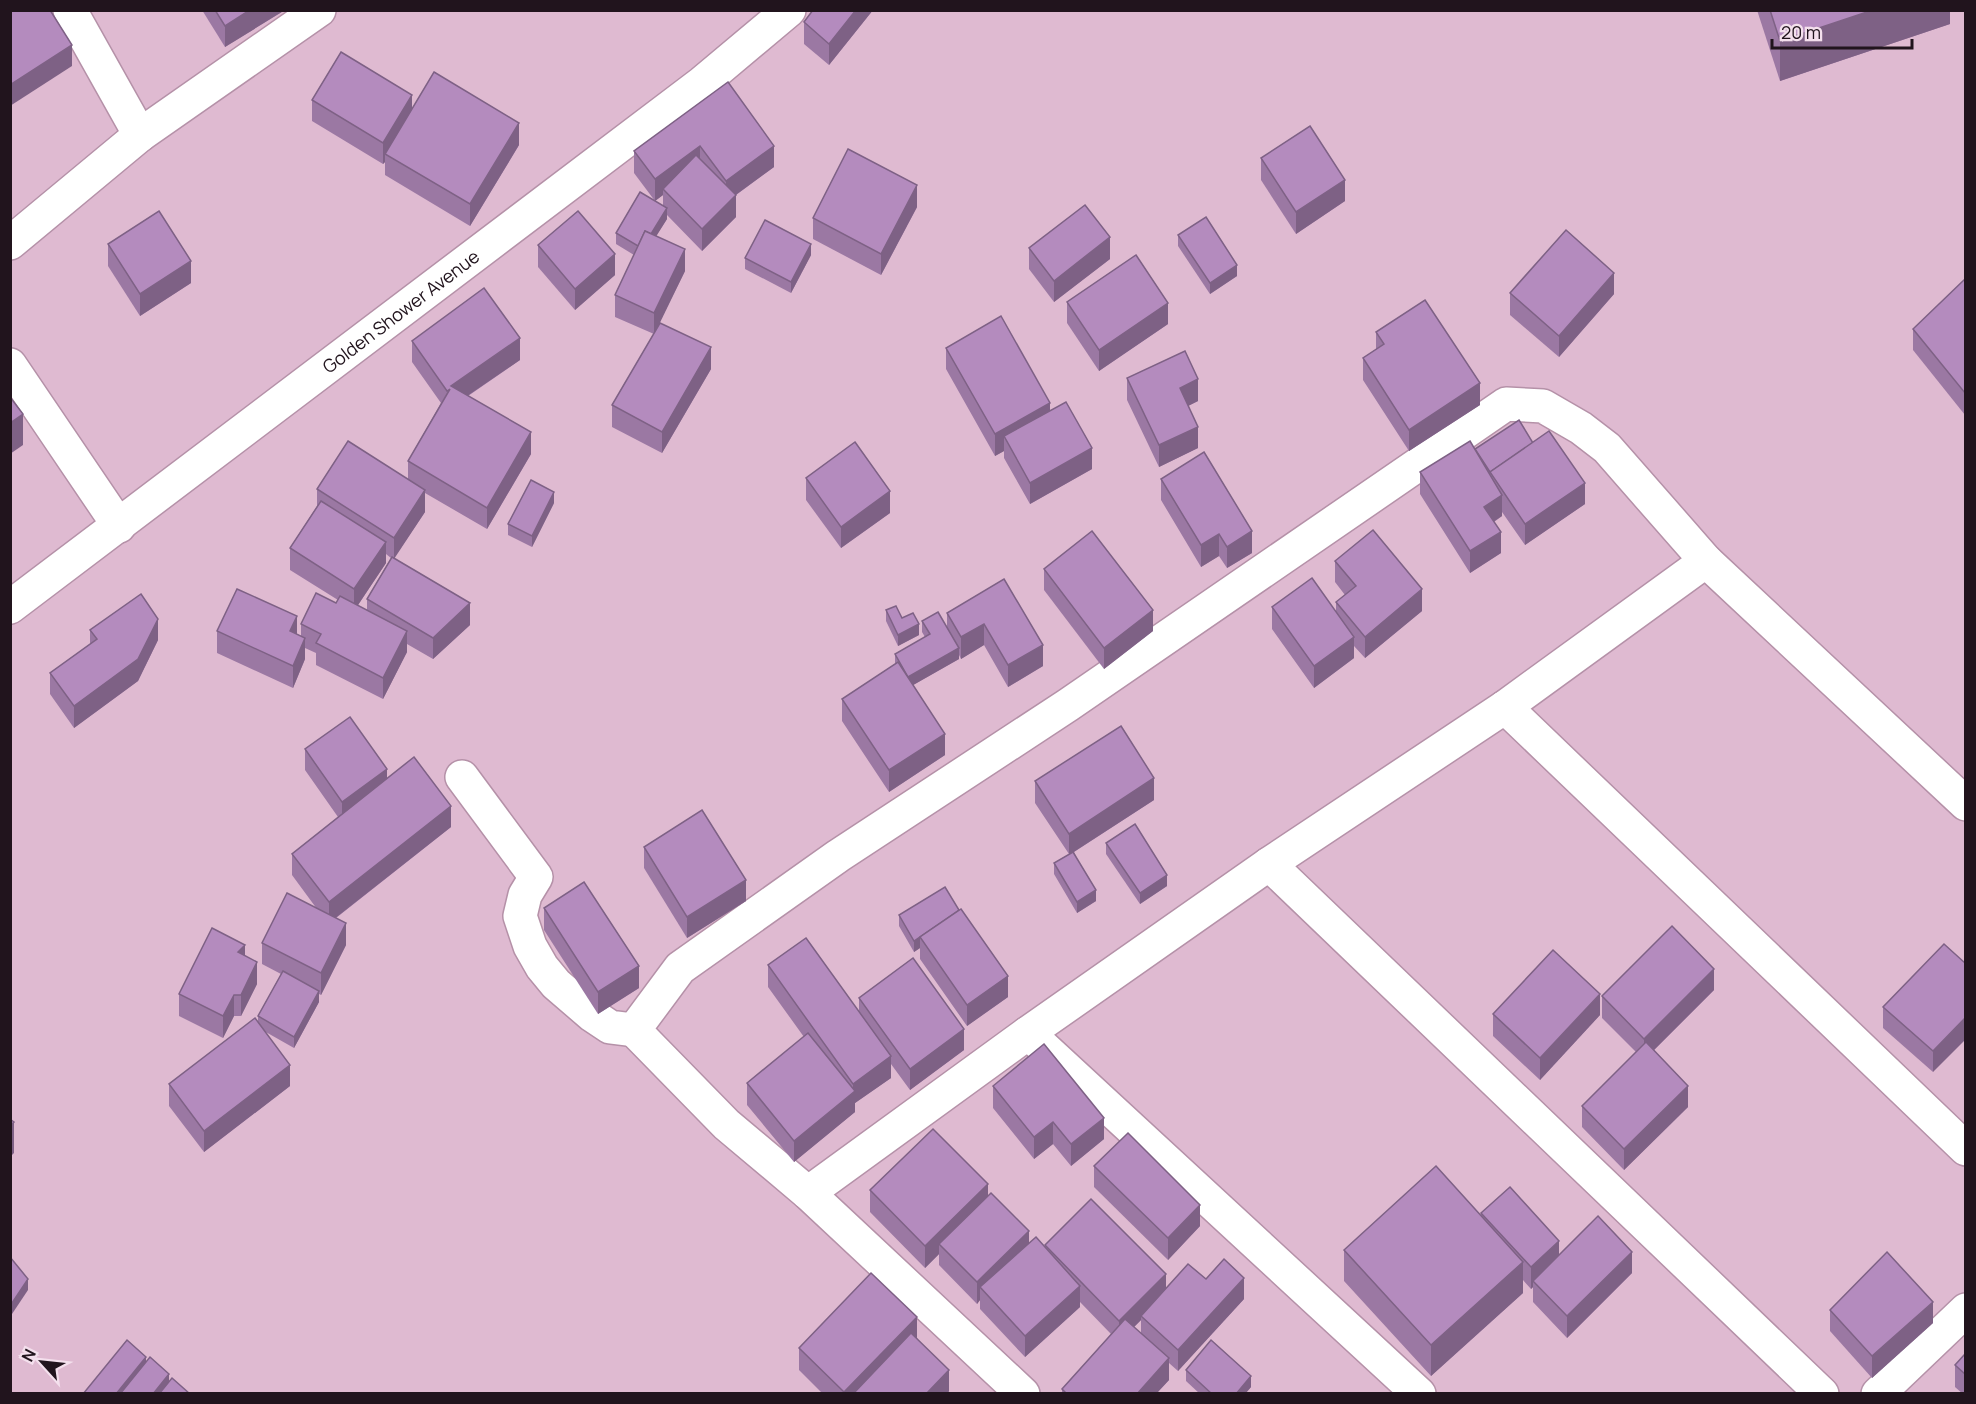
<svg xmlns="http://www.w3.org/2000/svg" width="1976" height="1404" font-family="Manrope,sans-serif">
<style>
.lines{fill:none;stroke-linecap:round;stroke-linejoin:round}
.minor-casing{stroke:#b591a8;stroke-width:36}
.minor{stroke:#fff;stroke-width:33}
.wall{fill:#9b78a3;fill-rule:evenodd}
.shaded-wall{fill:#7e6185}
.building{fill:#b48bbe;stroke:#7e6185;stroke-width:1.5}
.labels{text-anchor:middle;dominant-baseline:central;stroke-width:4.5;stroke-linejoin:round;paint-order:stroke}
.street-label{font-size:18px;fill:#21141d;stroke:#f4e0ed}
</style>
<rect width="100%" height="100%" fill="#dfbad1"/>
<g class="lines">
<defs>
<g id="minor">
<path d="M70 10 140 135"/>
<path d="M10 243 140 135 319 10"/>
<path d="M10 365 119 526"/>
<path id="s1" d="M10 607 702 83 789 10"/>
<path d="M1505 707 1966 1149"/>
<path d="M462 777 536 877 525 895 520 916 530 946 542 967 556 984 592 1015 610 1027 634 1030"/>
<path d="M1269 864 1822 1394"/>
<path d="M1028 1033 1419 1394"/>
<path d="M808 1193 1028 1033 1269 864 1505 707 1706 561"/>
<path d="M1023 1394 808 1193 726 1124 634 1030 680 968 838 856 1068 705 1506 404 1543 406 1581 428 1607 448 1706 561 1966 804"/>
<path d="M1878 1394 1966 1310"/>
</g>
</defs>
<!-- minor casing -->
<use href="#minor" class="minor-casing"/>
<!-- minor -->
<use href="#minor" class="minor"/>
</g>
<!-- wall -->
<g class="wall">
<path d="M202 10H285L225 47Z"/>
<path d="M873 10 829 65 804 44V22Z"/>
<path d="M1757 10H1950V24L1780 81Z"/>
<path d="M728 82 774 167 736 195V217L702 251 667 215V219L656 236 685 271 656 329 711 369 662 453 612 427V405L654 334 615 317V295L634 255 616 244V233L663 206V195L655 201 634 173V151Z"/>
<path d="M312 100 412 109 519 145 470 226 385 175V162L383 164 312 121Z"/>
<path d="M1261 158 1345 201 1296 234 1261 180Z"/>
<path d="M917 207 881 275 813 239V218Z"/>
<path d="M1178 235 1237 276 1210 294 1178 246Z"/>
<path d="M108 244 191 283 140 316 108 266Z"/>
<path d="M538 245 615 275 575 310 538 267Z"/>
<path d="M1029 248 1110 259 1054 302 1029 269Z"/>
<path d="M811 255 791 293 745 269V258Z"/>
<path d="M1965 279V415L1913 350V329Z"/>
<path d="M1510 293 1614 294 1559 357 1510 315Z"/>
<path d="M1067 302 1168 324 1099 371 1067 323Z"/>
<path d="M1376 332 1480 405 1409 451 1363 380V358L1376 349Z"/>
<path d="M412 341 520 360 468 396 531 454 487 529 425 493V512L394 558 470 625 433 659 407 644V652L383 699 316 665V653L305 648V659L293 688 217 653V631L297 634 301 636V624L336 603 338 600 290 570V548L317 506V489L408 479V461L441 403 412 362ZM386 554 391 558 367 599V610L358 605 386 563Z"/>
<path d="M946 348 1050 410 1092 469 1030 504 1004 458V451L995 456 946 369Z"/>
<path d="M1127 378 1198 401 1188 406 1198 448 1159 467 1127 400Z"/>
<path d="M1533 443 1585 504 1525 545 1502 512V516L1494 522 1501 553 1470 573 1420 494V472L1475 450Z"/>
<path d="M806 478 890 513 841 548 806 500Z"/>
<path d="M1161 479 1252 553 1227 568 1219 556 1201 567 1161 500Z"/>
<path d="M554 503 532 547 508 535V524Z"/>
<path d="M1335 561 1422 611 1365 658 1354 646V658L1314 688 1272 629V607L1336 612V602L1345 595 1335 582Z"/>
<path d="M1044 569 1153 631 1104 669 1044 590Z"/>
<path d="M1004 579 1043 666 1008 687 984 645 961 659 959 655V659L913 685 945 755 889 792 842 721V699L895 664V654L925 637 922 632V621L947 627V613Z"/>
<path d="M886 610 902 618 919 635 898 646 886 621Z"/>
<path d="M90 630 158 640 138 681 74 728 50 694V673L90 644Z"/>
<path d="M305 749 387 779 451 827 336 918 346 945 321 995 319 994V1002L294 1048 264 1031 290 1086 204 1152 169 1106V1084L258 1022V1016L281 974 262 964V943L317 909 292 875V854L338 817 305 770Z"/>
<path d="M1035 781 1154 800 1074 852 1096 901 1077 913 1054 874V863L1069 854 1035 803Z"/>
<path d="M1106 843 1167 886 1140 904 1106 854Z"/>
<path d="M644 847 746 901 687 938 644 868Z"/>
<path d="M544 908 639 988 598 1014 544 930Z"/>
<path d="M959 910 1008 997 967 1026 920 959V948L914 952 899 926V915Z"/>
<path d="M245 956 257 984 241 1016H234L223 1038 179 1016V994Z"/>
<path d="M1965 963 1933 1072 1883 1028V1007Z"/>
<path d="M768 965 859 1012V998L964 1050 910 1090 891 1064V1078L855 1103V1112L794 1162 747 1105V1083L804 1037 768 987Z"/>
<path d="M1714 990 1654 1050 1688 1107 1624 1170 1582 1127V1106L1636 1052 1602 1018V996Z"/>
<path d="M1493 1014 1600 1015 1540 1080 1493 1036Z"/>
<path d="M993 1086 1104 1139 1071 1166 1053 1144 1034 1159 993 1108Z"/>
<path d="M1094 1166 1200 1226 1168 1260 1094 1187Z"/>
<path d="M870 1190 988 1196 1029 1243 1045 1247V1245L1166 1289 1206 1279 1244 1299 1178 1371 1169 1363V1380L1156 1394H1062V1389L1111 1334 1080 1302V1307L1025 1357 980 1309V1300L977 1304 939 1265V1254L925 1268 870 1212ZM1141 1320V1334L1134 1327Z"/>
<path d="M1481 1213 1559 1254 1632 1273 1567 1338 1533 1302V1287L1531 1289 1523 1280V1293L1431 1376 1344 1281V1250L1481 1216Z"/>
<path d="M1830 1310 1933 1323 1872 1378 1830 1331Z"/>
<path d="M917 1338 949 1391 947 1394H823L799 1370V1348Z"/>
<path d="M1965 1354V1394H1963L1955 1387V1365Z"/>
<path d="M1186 1370 1251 1387 1245 1394H1200L1186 1381Z"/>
</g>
<!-- shaded-wall -->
<g class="shaded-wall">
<path d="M250 10H285L225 47V26Z"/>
<path d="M856 10H873L829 65V44Z"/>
<path d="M1873 10H1950V24L1780 81V41Z"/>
<path d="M72 45V66L10 106V85Z"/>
<path d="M412 95V117L385 154V162L383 164V143Z"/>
<path d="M519 123V145L470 226V204Z"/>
<path d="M700 146V168L663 189V195L655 201V179Z"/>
<path d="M774 146V167L726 202V181Z"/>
<path d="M1345 180V201L1296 234V212Z"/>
<path d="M917 185V207L881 275V254Z"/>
<path d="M736 195V217L702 251V229Z"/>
<path d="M667 208V219L642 259V248Z"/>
<path d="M1110 237V259L1054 302V281Z"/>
<path d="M811 244V255L791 293V282Z"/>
<path d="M685 249V271L654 335V313Z"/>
<path d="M615 254V275L575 310V289Z"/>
<path d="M191 261V283L140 316V294Z"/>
<path d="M1237 265V276L1210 294V283Z"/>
<path d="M1614 273V294L1559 357V336Z"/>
<path d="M1168 303V324L1099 371V350Z"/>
<path d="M520 338V360L451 407V386Z"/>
<path d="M711 347V369L662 453V432Z"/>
<path d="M1198 379V401L1180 410V388Z"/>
<path d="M1480 383V405L1409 451V430Z"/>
<path d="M1050 403V425L1004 436V451L995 456V434Z"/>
<path d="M23 414V445L10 454V423Z"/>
<path d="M1198 427V448L1159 467V445Z"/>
<path d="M531 432V454L487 529V508Z"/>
<path d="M1092 448V469L1030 504V483Z"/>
<path d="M1585 483V504L1525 545V524Z"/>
<path d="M425 490V512L394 559V538Z"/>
<path d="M890 491V513L841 548V527Z"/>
<path d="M554 492V503L532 547V536Z"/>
<path d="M1502 495V516L1484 528V507Z"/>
<path d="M1252 531V553L1227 568V547Z"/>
<path d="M1501 532V553L1470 573V551Z"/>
<path d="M1219 534V556L1201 567V545Z"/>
<path d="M386 542V563L354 611V589Z"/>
<path d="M1422 589V611L1365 658V637Z"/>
<path d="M470 603V625L433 659V638Z"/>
<path d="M1153 610V631L1104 669V648Z"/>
<path d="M297 616V637L290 631Z"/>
<path d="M158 619V640L138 681 74 728V706Z"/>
<path d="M919 624V635L898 646V635Z"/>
<path d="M984 624V645L961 659V637Z"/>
<path d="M407 631V652L383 699V678Z"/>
<path d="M1354 637V658L1314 688V666Z"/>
<path d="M305 638V659L293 688V666Z"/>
<path d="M1043 645V666L1008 687V665Z"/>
<path d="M959 648V659L908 688V677Z"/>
<path d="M945 734V755L889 792V770Z"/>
<path d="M387 769V791L342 823V802Z"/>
<path d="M1154 778V800L1069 855V834Z"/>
<path d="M451 806V827L329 923V902Z"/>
<path d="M1167 875V886L1140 904V893Z"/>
<path d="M746 880V901L687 938V917Z"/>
<path d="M1096 890V901L1077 913V902Z"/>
<path d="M346 923V945L321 995V973Z"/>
<path d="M920 937V948L914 952V941Z"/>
<path d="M245 945V966L238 952Z"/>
<path d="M257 962V984L241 1016V995Z"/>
<path d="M639 966V988L598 1014V992Z"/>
<path d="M1714 969V990L1644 1060V1039Z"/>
<path d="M1008 976V997L967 1026V1005Z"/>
<path d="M319 991V1002L294 1048V1037Z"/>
<path d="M1600 994V1015L1540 1080V1058Z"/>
<path d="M234 995V1016L223 1038V1016Z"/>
<path d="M1965 1018V1040L1933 1072V1051Z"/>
<path d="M964 1029V1050L910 1090V1069Z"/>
<path d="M891 1056V1078L855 1103V1112L794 1162V1141L853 1093V1084Z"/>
<path d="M290 1065V1086L204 1152V1131Z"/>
<path d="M1688 1086V1107L1624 1170V1149Z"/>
<path d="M1104 1118V1139L1071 1166V1144Z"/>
<path d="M14 1122V1153L10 1157V1126Z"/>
<path d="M1053 1122V1144L1034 1159V1137Z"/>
<path d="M988 1184V1206L939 1244V1254L925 1268V1246Z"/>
<path d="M1200 1205V1226L1168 1260V1238Z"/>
<path d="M1029 1231V1253L980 1287V1300L977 1304V1282Z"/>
<path d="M1559 1241V1262L1533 1281V1287L1531 1289V1267Z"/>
<path d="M1632 1252V1273L1567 1338V1316Z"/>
<path d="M1523 1262V1293L1431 1376V1345Z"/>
<path d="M1166 1274V1296L1141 1316V1320L1119 1342V1321Z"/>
<path d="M1244 1278V1299L1178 1371V1350Z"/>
<path d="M28 1279V1290L10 1317V1306Z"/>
<path d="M1080 1286V1307L1025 1357V1336Z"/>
<path d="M1933 1302V1323L1872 1378V1356Z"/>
<path d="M917 1317V1339L863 1394H844V1392Z"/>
<path d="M146 1357V1368L125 1394H116Z"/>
<path d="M1169 1358V1380L1156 1394H1137Z"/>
<path d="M949 1370V1391L947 1394H926Z"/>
<path d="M169 1374V1385L162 1394H153Z"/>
<path d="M1251 1376V1387L1245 1394H1236Z"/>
</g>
<!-- building -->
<g class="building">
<path d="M10 10H50L72 45 10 85Z"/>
<path d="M215 10H250L225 26Z"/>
<path d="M813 10H856L829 44 804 22Z"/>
<path d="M1770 10H1873L1780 41Z"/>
<path d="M341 52 412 95 383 143 312 100Z"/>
<path d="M434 72 519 123 470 204 385 154Z"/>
<path d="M728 82 774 146 726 181 700 146 655 179 634 151Z"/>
<path d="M1310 126 1345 180 1296 212 1261 158Z"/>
<path d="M848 149 917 185 881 254 813 218Z"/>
<path d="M696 155 736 195 702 229 663 189Z"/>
<path d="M640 192 667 208 651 234 645 231 638 246 616 233Z"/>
<path d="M1085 205 1110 237 1054 281 1029 248Z"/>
<path d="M159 211 191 261 140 294 108 244Z"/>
<path d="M578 211 615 254 575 289 538 245Z"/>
<path d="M1206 217 1237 265 1210 283 1178 235Z"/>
<path d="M765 220 811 244 791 282 745 258Z"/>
<path d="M1566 230 1614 273 1559 336 1510 293Z"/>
<path d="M645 231 685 249 654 313 615 295Z"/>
<path d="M1136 255 1168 303 1099 350 1067 302Z"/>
<path d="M1965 279V393L1913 329Z"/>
<path d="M484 288 520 338 451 386 531 432 487 508 408 461 450 389 447 391 412 341Z"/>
<path d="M1425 300 1480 383 1409 430 1363 358 1384 344 1376 332Z"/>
<path d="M1001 316 1050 403 995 434 946 348Z"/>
<path d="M660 323 711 347 662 432 612 405Z"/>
<path d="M1185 351 1198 379 1180 388 1198 427 1159 445 1127 378Z"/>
<path d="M10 397 23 414 10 423Z"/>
<path d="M1066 402 1092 448 1030 483 1004 436Z"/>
<path d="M1519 420 1533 443 1490 472 1475 449Z"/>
<path d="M1549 431 1585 483 1525 524 1490 472Z"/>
<path d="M348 441 425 490 394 538 317 489Z"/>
<path d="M1470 441 1502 495 1484 507 1501 532 1470 551 1420 472Z"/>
<path d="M855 442 890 491 841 527 806 478Z"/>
<path d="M1204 452 1252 531 1227 547 1219 534 1201 545 1161 479Z"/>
<path d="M531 480 554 492 532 536 508 524Z"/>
<path d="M321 501 386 542 354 589 290 548Z"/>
<path d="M1373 530 1422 589 1365 637 1336 602 1356 586 1335 561Z"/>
<path d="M1092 531 1153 610 1104 648 1044 569Z"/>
<path d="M392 557 470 603 433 638 367 599Z"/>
<path d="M1312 578 1354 637 1314 666 1272 607Z"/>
<path d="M1004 579 1043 645 1008 665 984 624 961 637 947 613Z"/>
<path d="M237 589 297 616 290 631 305 638 293 666 217 631Z"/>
<path d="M316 593 336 603 340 596 407 631 383 678 316 643 321 634 301 624Z"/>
<path d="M141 594 158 619 138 659 74 706 50 673 97 639 90 630Z"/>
<path d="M896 606 902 618 913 613 919 624 898 635 886 610Z"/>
<path d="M938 612 959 648 908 677 895 654 930 634 922 621Z"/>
<path d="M898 662 945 734 889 770 842 699Z"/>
<path d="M350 717 387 769 342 802 305 749Z"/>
<path d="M1121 726 1154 778 1069 834 1035 781Z"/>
<path d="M414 757 451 806 329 902 292 854Z"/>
<path d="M702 810 746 880 687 917 644 847Z"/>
<path d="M1135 824 1167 875 1140 893 1106 843Z"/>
<path d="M1073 852 1096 890 1077 902 1054 863Z"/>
<path d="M584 882 639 966 598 992 544 908Z"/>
<path d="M945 887 959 910 914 941 899 915Z"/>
<path d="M287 893 346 923 321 973 262 943Z"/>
<path d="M961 909 1008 976 967 1005 920 937Z"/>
<path d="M1672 926 1714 969 1644 1039 1602 996Z"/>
<path d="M212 928 245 945 238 952 257 962 241 995H234L223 1016 179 994Z"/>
<path d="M806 938 891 1056 853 1084 768 965Z"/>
<path d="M1944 944 1965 963V1018L1933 1051 1883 1007Z"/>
<path d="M1553 950 1600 994 1540 1058 1493 1014Z"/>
<path d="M913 958 964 1029 910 1069 859 998Z"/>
<path d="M283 971 319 991 294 1037 258 1016Z"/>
<path d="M255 1018 290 1065 204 1131 169 1084Z"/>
<path d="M808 1033 855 1091 794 1141 747 1083Z"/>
<path d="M1646 1042 1688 1086 1624 1149 1582 1106Z"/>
<path d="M1044 1044 1104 1118 1071 1144 1053 1122 1034 1137 993 1086Z"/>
<path d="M10 1119 14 1122 10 1126Z"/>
<path d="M933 1129 988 1184 925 1246 870 1190Z"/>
<path d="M1128 1133 1200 1205 1168 1238 1094 1166Z"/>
<path d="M1436 1166 1523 1262 1431 1345 1344 1250Z"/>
<path d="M1510 1187 1559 1241 1531 1267 1481 1213Z"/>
<path d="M991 1193 1029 1231 977 1282 939 1244Z"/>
<path d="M1091 1199 1166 1274 1119 1321 1045 1245Z"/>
<path d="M1598 1216 1632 1252 1567 1316 1533 1281Z"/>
<path d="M1036 1237 1080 1286 1025 1336 980 1287Z"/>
<path d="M1887 1252 1933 1302 1872 1356 1830 1310Z"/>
<path d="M10 1257 28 1279 10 1306Z"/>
<path d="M1224 1259 1244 1278 1178 1350 1141 1316 1188 1264 1206 1279Z"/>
<path d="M871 1273 917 1317 844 1392 799 1348Z"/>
<path d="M1125 1319 1169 1358 1137 1394H1067L1062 1389Z"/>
<path d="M911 1333 949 1370 926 1394H853Z"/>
<path d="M127 1340 146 1357 116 1394H83Z"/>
<path d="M1211 1340 1251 1376 1236 1394H1212L1186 1370Z"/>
<path d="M1965 1354V1374L1955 1365Z"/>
<path d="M150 1357 169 1374 153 1394H120Z"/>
<path d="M172 1378 190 1394H159Z"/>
</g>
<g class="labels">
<!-- street labels -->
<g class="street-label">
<text stroke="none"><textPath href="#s1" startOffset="490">Golden Shower Avenue</textPath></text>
</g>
</g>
<!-- border -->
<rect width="1976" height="1404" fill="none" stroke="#21141d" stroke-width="24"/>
<!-- north arrow -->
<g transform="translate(42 1362) rotate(297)" stroke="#f4e0ed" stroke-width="4.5" paint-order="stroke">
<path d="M0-4.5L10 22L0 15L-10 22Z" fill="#21141d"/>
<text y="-9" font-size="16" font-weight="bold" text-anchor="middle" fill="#21141d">N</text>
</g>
<!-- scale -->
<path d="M1772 39v9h140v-9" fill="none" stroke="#21141d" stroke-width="3"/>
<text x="1781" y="39" font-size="18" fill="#21141d" stroke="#f4e0ed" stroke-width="4.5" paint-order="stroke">20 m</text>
</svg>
